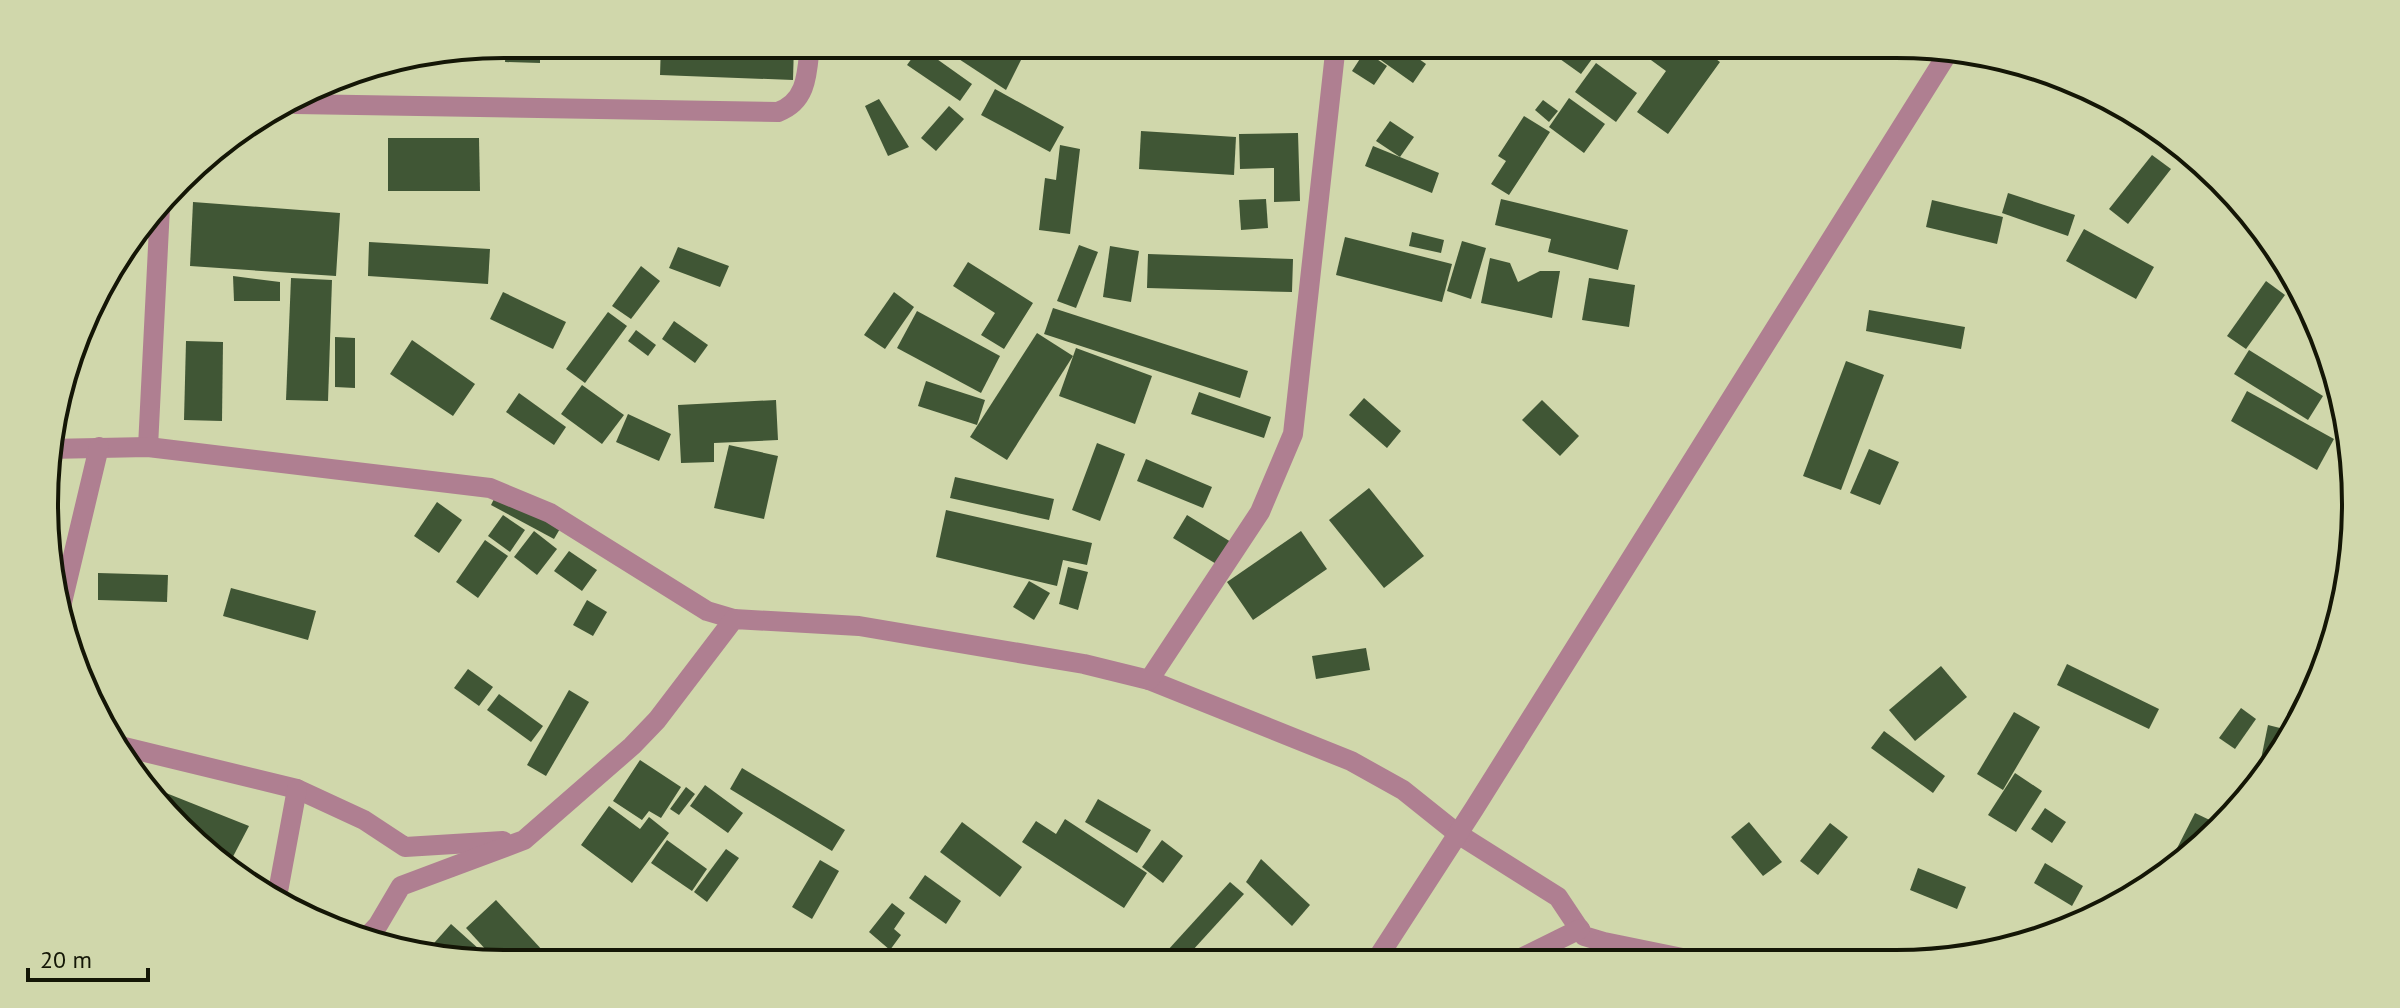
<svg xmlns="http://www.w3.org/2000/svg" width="2400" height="1008" font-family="'PT Sans',sans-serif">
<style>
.building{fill:#405635}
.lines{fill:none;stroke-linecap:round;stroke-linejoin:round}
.minor{stroke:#af7f91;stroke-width:20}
.rim{fill:none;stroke:#141606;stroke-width:4}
</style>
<rect width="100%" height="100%" fill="#d0d7ab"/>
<!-- building -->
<g class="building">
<path d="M661 44H794L793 80 660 75Z"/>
<path d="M936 44H1029L1006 90Z"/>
<path d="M1383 44H1398L1426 64 1413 83 1375 56Z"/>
<path d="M1550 44H1603L1581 74 1546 49Z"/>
<path d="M1629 44H1695L1720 62 1668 134 1637 112 1666 71Z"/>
<path d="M506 45 540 47V63L505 62Z"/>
<path d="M920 47 972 84 960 101 907 65Z"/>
<path d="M1365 51 1387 66 1374 85 1352 71Z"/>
<path d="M1596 63 1637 93 1616 122 1575 92Z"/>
<path d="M995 89 1064 127 1050 152 981 115Z"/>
<path d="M1569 98 1605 124 1584 153 1549 127Z"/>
<path d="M879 99 909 147 888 156 865 106Z"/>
<path d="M1543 100 1558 111 1549 122 1535 110Z"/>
<path d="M949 106 964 119 936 151 921 138Z"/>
<path d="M1524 116 1550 132 1509 195 1491 184 1506 161 1498 156Z"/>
<path d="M1390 121 1414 137 1400 157 1376 141Z"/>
<path d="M1141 131 1236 137 1234 175 1139 169Z"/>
<path d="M1298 133 1300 201 1274 202V168L1240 169 1239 134Z"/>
<path d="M388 138H479L480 191H388Z"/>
<path d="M1060 145 1080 149 1070 234 1039 230 1045 178 1056 180Z"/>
<path d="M1373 146 1439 173 1432 193 1365 166Z"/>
<path d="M2152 155 2171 169 2128 224 2109 209Z"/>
<path d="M2008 193 2075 215 2068 236 2002 213Z"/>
<path d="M1266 199 1268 228 1241 230 1239 200Z"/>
<path d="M1501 199 1628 230 1618 270 1548 252 1551 239 1495 225Z"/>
<path d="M1932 200 2003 217 1997 244 1926 227Z"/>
<path d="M193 202 340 213 336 276 190 266Z"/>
<path d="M2084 229 2154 267 2136 299 2066 261Z"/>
<path d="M1412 232 1444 240 1441 253 1409 246Z"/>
<path d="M1345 237 1452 264 1442 302 1336 275Z"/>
<path d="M1462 241 1486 248 1471 299 1447 291Z"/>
<path d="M369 242 490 249 488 284 368 276Z"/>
<path d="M1079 245 1098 252 1076 308 1057 301Z"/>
<path d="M1110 246 1139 251 1131 302 1103 297Z"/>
<path d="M678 247 729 266 720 287 669 268Z"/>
<path d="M1148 254 1293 259 1292 292 1147 288Z"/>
<path d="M1490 258 1510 263 1518 282 1540 271H1560L1552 318 1481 303Z"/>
<path d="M968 262 1033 303 1004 349 981 335 995 313 953 286Z"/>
<path d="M641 266 660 281 631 319 612 306Z"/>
<path d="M233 276 280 282V301H234Z"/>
<path d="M291 278 332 280 328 401 286 400Z"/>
<path d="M1589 278 1635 285 1629 327 1582 320Z"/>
<path d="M2266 281 2285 295 2246 349 2227 336Z"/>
<path d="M503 292 566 322 553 349 490 319Z"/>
<path d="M894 292 914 307 885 349 864 335Z"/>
<path d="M1053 308 1248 371 1240 398 1044 334Z"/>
<path d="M1869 310 1965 327 1961 349 1866 331Z"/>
<path d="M917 311 1000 356 981 393 897 348Z"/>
<path d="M608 312 627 326 585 383 566 369Z"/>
<path d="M674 321 708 345 695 363 662 339Z"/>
<path d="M636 330 656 345 648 356 628 341Z"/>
<path d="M1037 333 1073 356 1007 460 970 437Z"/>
<path d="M335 337 355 338V388L335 387Z"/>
<path d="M412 340 475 384 453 416 390 374Z"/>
<path d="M186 341 223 342 222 421 184 420Z"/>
<path d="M1076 348 1152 376 1135 424 1059 396Z"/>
<path d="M2249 350 2323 396 2308 420 2234 374Z"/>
<path d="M1846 361 1884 375 1841 490 1803 476Z"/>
<path d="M926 381 985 400 977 425 918 406Z"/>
<path d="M582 385 624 415 602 444 561 414Z"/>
<path d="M2247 391 2334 439 2317 470 2231 421Z"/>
<path d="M1199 392 1271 417 1264 438 1191 414Z"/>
<path d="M519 393 566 427 554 445 506 412Z"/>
<path d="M1364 398 1401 431 1387 448 1349 415Z"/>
<path d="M776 400 778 440 714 443V462L681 463 678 405Z"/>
<path d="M1542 400 1579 436 1560 456 1522 420Z"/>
<path d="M628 414 671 434 659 461 616 442Z"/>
<path d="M1097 443 1125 454 1100 521 1072 510Z"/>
<path d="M729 445 778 456 764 519 714 508Z"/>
<path d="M1869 449 1899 462 1880 505 1850 493Z"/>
<path d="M1146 459 1212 487 1203 508 1137 481Z"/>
<path d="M955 477 1054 499 1049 520 950 498Z"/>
<path d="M1369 488 1424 556 1384 588 1329 520Z"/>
<path d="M497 493 561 527 554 539 491 505Z"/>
<path d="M437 502 462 520 439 553 414 536Z"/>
<path d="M946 510 1092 543 1087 565 1063 560 1057 586 936 557Z"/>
<path d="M503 515 525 530 510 552 488 536Z"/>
<path d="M1187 515 1231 542 1218 565 1173 538Z"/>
<path d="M534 531 557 549 537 575 514 557Z"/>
<path d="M1301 531 1327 569 1253 620 1227 582Z"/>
<path d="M485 540 508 556 478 598 456 582Z"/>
<path d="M569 551 597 570 582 591 554 571Z"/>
<path d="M1068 567 1088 572 1078 610 1059 604Z"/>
<path d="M98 573 168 575 167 602 98 600Z"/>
<path d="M1029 581 1050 593 1034 620 1013 607Z"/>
<path d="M231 588 316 611 308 640 223 616Z"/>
<path d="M587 600 607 612 593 636 573 625Z"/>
<path d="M1366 648 1370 670 1316 679 1312 656Z"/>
<path d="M2067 664 2159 709 2149 729 2057 685Z"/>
<path d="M1941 666 1967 697 1915 741 1889 710Z"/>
<path d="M468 669 493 687 479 706 454 688Z"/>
<path d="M569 690 589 702 546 776 527 765Z"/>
<path d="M499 694 543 726 531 742 487 710Z"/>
<path d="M2241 708 2256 719 2235 749 2219 738Z"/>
<path d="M2014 712 2040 727 2003 790 1977 774Z"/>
<path d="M2268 725 2292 731 2272 767 2260 764Z"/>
<path d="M1884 731 1945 776 1933 793 1871 748Z"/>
<path d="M640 760 681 787 661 818 649 811 642 820 613 801Z"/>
<path d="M742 768 845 830 832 851 730 789Z"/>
<path d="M2015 773 2042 791 2016 832 1988 815Z"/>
<path d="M146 785 249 826 226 870 224 869Z"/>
<path d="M705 785 743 813 728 833 690 806Z"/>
<path d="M686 787 695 794 679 815 670 809Z"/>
<path d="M1098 799 1151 830 1137 853 1085 822Z"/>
<path d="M609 806 640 829 649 817 669 833 632 883 581 845Z"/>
<path d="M2045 808 2066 822 2052 843 2031 829Z"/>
<path d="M2195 813 2216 823 2199 850 2177 864 2171 860Z"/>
<path d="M1065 819 1147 873 1124 908 1022 842 1036 821 1056 834Z"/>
<path d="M962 822 1022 867 1000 897 940 852Z"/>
<path d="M1749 822 1782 862 1763 876 1731 837Z"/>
<path d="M1830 823 1848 837 1818 875 1800 861Z"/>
<path d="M667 840 707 869 692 891 651 863Z"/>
<path d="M1162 840 1183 856 1163 883 1142 867Z"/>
<path d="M726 849 739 858 707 902 694 892Z"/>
<path d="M1261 859 1310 905 1292 926 1246 882Z"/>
<path d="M820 860 839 871 812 919 792 907Z"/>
<path d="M2045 863 2083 886 2072 906 2034 883Z"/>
<path d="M1918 868 1966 887 1957 909 1910 890Z"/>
<path d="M925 875 961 901 946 924 909 898Z"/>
<path d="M1230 882 1244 894 1182 962H1157Z"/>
<path d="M496 900 555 964 498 963 466 928Z"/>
<path d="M892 903 905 913 894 929 901 935 890 950 869 932Z"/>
<path d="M2094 905 2104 909 2089 918Z"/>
<path d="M451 924 489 958 487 961 427 951Z"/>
<path d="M862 949 891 963H855Z"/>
</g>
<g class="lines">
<!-- minor -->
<g class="minor">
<path d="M295 104 778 112C808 101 807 72 810 44"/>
<path d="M148 447 160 207"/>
<path d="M48 449 148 447 490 488 550 513 707 611 734 619"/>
<path d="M60 611 99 447"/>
<path d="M1149 680 1351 761 1403 790 1458 834 1558 897 1584 936 1604 942 1697 961"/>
<path d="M116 745 297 789 364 820 405 847 503 841"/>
<path d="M277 897 297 789"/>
<path d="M363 941 378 925 401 886 524 840 632 746 657 720 734 619 859 626 1084 664 1149 680 1260 512 1293 434 1336 44"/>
<path d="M1515 961 1580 929"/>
<path d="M1375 962 1474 809 1948 53"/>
</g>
</g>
<!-- crop -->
<path d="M0 0H2400V1008H0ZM504 58H1896A446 446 0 0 1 2342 504V504A446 446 0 0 1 1896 950H504A446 446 0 0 1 58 504V504A446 446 0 0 1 504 58Z" fill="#d0d7ab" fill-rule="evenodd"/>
<path class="rim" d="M504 58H1896A446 446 0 0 1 2342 504V504A446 446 0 0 1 1896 950H504A446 446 0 0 1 58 504V504A446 446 0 0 1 504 58Z"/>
<!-- scale -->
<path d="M28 968v12h120v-12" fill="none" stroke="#141606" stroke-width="4"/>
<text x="40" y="968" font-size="24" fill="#141606" stroke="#d0d7ab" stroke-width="6" paint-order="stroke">20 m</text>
</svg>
